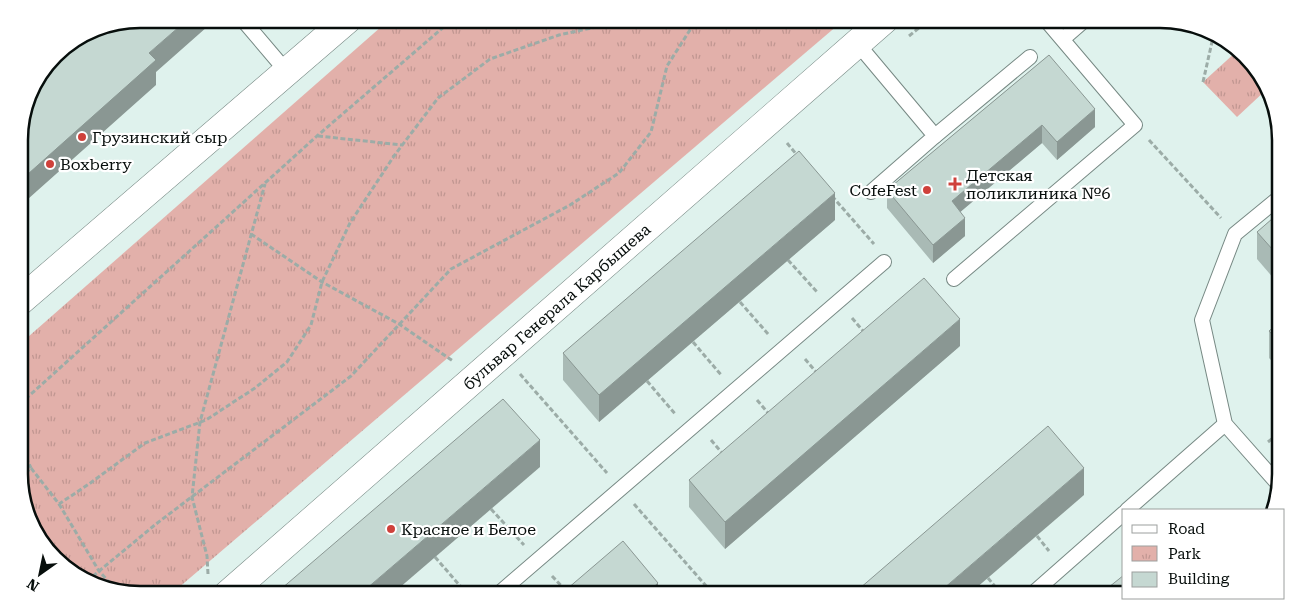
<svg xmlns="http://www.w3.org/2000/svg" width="1300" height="614" font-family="'Roboto Serif',serif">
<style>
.park{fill:url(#park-tufts)}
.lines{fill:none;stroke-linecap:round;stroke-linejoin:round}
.service-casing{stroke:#778984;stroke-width:16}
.tertiary-casing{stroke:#778984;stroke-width:29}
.path{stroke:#9caca7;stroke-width:3;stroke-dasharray:5 2.5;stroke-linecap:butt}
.service{stroke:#fff;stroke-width:14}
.tertiary{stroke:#fff;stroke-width:28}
.wall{fill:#a9bab5}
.shaded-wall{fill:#8a9793}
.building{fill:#c5d8d2;stroke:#8a9793}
.poi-dot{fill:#cf413b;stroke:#fff;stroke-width:2}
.labels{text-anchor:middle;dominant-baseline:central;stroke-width:4.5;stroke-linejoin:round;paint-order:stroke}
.poi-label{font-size:16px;fill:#070e0c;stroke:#fff;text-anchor:start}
.street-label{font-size:16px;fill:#070e0c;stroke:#fff}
.rim{fill:none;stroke:#070e0c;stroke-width:2.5}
</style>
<defs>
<pattern id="park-tufts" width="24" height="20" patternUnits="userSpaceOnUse" patternTransform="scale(1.25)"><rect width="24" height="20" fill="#e2b0aa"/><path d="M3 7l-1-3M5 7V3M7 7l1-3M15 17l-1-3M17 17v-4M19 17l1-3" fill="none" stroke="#c09691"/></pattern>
</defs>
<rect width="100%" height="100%" fill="#dff2ed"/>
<!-- park -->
<g class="park">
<path d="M390 19H845L170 595H139L93 586 43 548 20 491V344Z"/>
<path d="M1237 51 1257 66 1266 90 1237 117 1203 82Z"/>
</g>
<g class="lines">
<defs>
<g id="service">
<path d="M242 19 287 72"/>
<path d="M1063 39 1086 19"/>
<path d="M857 43 935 136 871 192"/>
<path d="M935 136 1030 57"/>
<path d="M954 279 1135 125 1045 19"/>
<path d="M1279 485 1225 424 1202 320 1235 234 1280 197"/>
<path d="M1127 510 1225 424"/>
<path d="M497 595 884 262"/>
<path d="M1031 595 1124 513"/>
</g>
<g id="tertiary">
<path d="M19 302 348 19"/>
<path id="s1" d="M227 595 885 19"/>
</g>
</defs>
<!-- service casing -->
<use href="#service" class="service-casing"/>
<!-- tertiary casing -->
<use href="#tertiary" class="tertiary-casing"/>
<!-- path -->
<g class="path">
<path d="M909 36 930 19"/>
<path d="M1203 82 1214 33"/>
<path d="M318 136 402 145"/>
<path d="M1149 140 1221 218"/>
<path d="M787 143 797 155"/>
<path d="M832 196 874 244"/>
<path d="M251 234 322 282 399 324 453 361"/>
<path d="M788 260 818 293"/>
<path d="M740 302 769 335"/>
<path d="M852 318 864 332"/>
<path d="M693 342 722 376"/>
<path d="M805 359 817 373"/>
<path d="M520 374 607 473"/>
<path d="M647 381 676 415"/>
<path d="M757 400 769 414"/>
<path d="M20 404 317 136 453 19"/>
<path d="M711 440 723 454"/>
<path d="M1268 442 1281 431"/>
<path d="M20 444 31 468"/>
<path d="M20 478 31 468 59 504 89 484 145 443 206 420 255 388 287 362 311 325 322 282 350 223 394 156 438 98 490 59 559 35 633 19"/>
<path d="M59 504 99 571 117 591"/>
<path d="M634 504 714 595"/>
<path d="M491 509 524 545"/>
<path d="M1037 536 1049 551"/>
<path d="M435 557 468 595"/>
<path d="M208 574 207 556 192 497 200 422 265 184"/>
<path d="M552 576 570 595"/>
<path d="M988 578 1002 595"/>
<path d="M87 581 156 524 351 376 451 269 570 205 619 173 651 132 667 66 697 19"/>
</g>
<!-- service -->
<use href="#service" class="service"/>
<!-- tertiary -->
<use href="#tertiary" class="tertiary"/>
</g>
<!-- wall -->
<g class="wall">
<path d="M1056 19H1073L1063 27Z"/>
<path d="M1049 55 1095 127 1057 160 1042 143 960 212 965 236 933 263 887 208V190Z"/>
<path d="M1280 212 1281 287 1257 259V232Z"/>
<path d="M835 220 599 422 563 380V353Z"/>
<path d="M1281 321V371L1269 358V331Z"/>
<path d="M960 346 725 549 689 507V480Z"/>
<path d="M1109 587 1124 595H1109Z"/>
</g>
<!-- shaded-wall -->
<g class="shaded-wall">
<path d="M188 19H216L156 72V85L19 207V182L149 53Z"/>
<path d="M263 19H268L263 23Z"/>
<path d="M1063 19H1073L1063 27Z"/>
<path d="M1095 109V127L1057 160V142Z"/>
<path d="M1042 125V143L952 219V201Z"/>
<path d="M835 193V220L599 422V395Z"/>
<path d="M965 218V236L933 263V245Z"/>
<path d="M960 319V346L725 549V522Z"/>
<path d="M540 440V467L391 595H359Z"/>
<path d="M1084 468V495L968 595H936Z"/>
<path d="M658 583V595H645Z"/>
</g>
<!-- building -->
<g class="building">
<path d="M139 19H188L149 53 156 60 19 182V131L31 86 60 49 93 28Z"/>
<path d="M1049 55 1095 109 1057 142 1042 125 952 201 965 218 933 245 887 190Z"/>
<path d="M799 151 835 193 599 395 563 353Z"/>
<path d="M1280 212 1281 259 1257 232Z"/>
<path d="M924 278 960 319 725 522 689 480Z"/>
<path d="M1281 321V344L1269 331Z"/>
<path d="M503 399 540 440 359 595H274Z"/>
<path d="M1048 426 1084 468 936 595H852Z"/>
<path d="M623 541 658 583 645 595H560Z"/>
<path d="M1124 575V595H1116L1109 587Z"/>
</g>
<!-- markers -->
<g class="poi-dot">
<circle cx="82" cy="137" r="5"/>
<circle cx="50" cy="164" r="5"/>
<path d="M952.5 176.5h5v5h5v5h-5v5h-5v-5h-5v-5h5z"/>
<circle cx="927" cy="190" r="5"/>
<circle cx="391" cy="529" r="5"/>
</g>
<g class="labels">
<!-- poi labels -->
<g class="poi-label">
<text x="92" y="137">Грузинский сыр</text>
<text x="60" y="164">Boxberry</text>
<text x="966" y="175">Детская<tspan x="966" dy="18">поликлиника №6</tspan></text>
<text x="917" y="190" text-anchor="end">CofeFest</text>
<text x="401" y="529">Красное и Белое</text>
</g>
<!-- street labels -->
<g class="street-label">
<text stroke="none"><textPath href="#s1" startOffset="438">бульвар Генерала Карбышева</textPath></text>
</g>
</g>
<!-- crop -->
<path d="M0 0H1300V614H0ZM140 28H1160A112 112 0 0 1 1272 140V474A112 112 0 0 1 1160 586H140A112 112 0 0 1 28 474V140A112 112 0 0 1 140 28Z" fill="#fff" fill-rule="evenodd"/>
<path class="rim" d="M140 28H1160A112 112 0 0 1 1272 140V474A112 112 0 0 1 1160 586H140A112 112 0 0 1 28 474V140A112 112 0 0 1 140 28Z"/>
<!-- legend -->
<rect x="1122" y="509" width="162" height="90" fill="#ffffff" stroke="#9c9f9e"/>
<rect x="1132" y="525" width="25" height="8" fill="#ffffff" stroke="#9c9f9e"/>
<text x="1168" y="534" font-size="15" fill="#070e0c">Road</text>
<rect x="1132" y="546" width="25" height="15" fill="url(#park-tufts)" stroke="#9c9f9e"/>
<text x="1168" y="559" font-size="15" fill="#070e0c">Park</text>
<rect x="1132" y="572" width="25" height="15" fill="#c5d8d2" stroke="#9c9f9e"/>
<text x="1168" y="584" font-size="15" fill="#070e0c">Building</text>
<!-- north arrow -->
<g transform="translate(40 574) rotate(213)" stroke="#ffffff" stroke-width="4" paint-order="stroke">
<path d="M0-4L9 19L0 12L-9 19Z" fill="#070e0c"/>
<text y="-8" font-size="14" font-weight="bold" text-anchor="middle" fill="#070e0c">N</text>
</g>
</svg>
